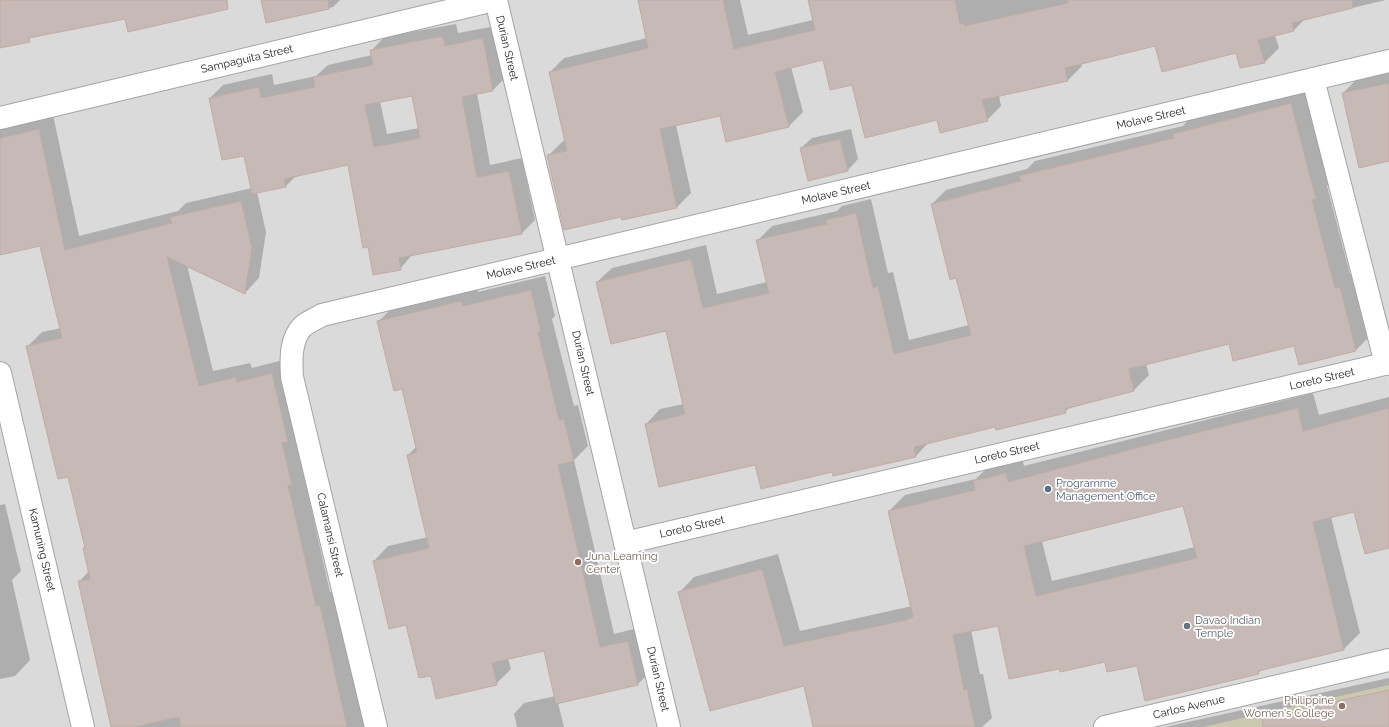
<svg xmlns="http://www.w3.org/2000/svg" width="1389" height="727" font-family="Raleway,sans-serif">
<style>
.residential{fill:#dbdada}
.education{fill:#fff9db}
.shadow{fill:#0003;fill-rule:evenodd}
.building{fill:#c7b9b6;stroke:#c1aca4;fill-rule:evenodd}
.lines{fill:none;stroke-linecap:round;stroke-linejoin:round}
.street-casing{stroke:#a4a4a4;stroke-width:24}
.street{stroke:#fff;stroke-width:22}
.service-dot{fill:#5c6f8a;stroke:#fff;stroke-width:1.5}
.education-dot{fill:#8d6e63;stroke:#fff;stroke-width:1.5}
.worship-dot{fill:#6b7280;stroke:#fff;stroke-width:1.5}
.labels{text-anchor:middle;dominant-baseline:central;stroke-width:3.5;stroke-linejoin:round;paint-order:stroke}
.street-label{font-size:11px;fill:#1d1d1d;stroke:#fff}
.service-label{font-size:11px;fill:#4e5e75;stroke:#fff;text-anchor:start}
.education-label{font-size:11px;fill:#785e54;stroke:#fff;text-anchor:start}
.worship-label{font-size:11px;fill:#5b616d;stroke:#fff;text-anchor:start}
</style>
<rect width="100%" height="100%" fill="#efe8e2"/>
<!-- residential -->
<rect class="residential" x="0" y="0" width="1389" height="727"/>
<!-- education -->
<path class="education" d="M1389 685V727H1203Z"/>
<!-- shadow -->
<g class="shadow">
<path d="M262 0H340L333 7 267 22Z"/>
<path d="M639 0H740L748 35 813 20 809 0H1386L1305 19 1294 30 1275 35 1279 48 1265 62 1237 52 1156 45 1081 63 1082 66 1068 80 999 95 1001 106 987 120 937 119 852 84 824 59 791 67 803 112 789 126 720 115 676 125 691 193 677 207 622 216 548 156 563 141H566L550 72 564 58 647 38Z"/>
<path d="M456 24 458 33 496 26 506 77 493 90 477 93 490 165 522 158 535 220 522 233 413 254 400 269 349 164 297 175 286 186 257 192 266 232 259 278 245 293 187 265 213 371 250 363 252 368 287 359 306 469 303 472 330 592 334 591 364 727H111L79 582 89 571 84 549 86 547 69 475 27 347 42 332 61 328 41 245 0 254V127L53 115 79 236 178 211 186 203 252 188 245 154 210 98 223 85 272 74 274 85 316 76 328 65 372 55 371 51 384 37ZM412 95 419 128 387 134 380 101Z"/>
<path d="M1389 73V160L1343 93 1356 80Z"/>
<path d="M1305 89 1330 183 1327 186 1350 274 1354 273 1371 335 1356 350 1300 364 1295 344 1229 342 1146 364 1149 375 1134 390 1071 406 1065 412 995 426 929 442 916 456 832 471 756 464 646 424 660 409 684 404 666 330 597 282 612 268 706 245 717 294 767 282 757 241 772 226 837 211 842 206 871 199 888 273 893 272 909 340 969 325 957 277 932 204 946 190 1027 169 1035 161 1183 126 1189 119Z"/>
<path d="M851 129 858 159 848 170 808 179 801 148 812 138Z"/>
<path d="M545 276 555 316 552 319 574 406 578 405 588 446 574 460 614 634 642 627 652 670 638 684 558 703 564 727H517L514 714 524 703 556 696 545 650 508 658 511 669 496 684 431 674 374 561 388 546 428 537 408 455 417 446 403 388 379 321 393 307 477 287 478 292Z"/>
<path d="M1313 393 1319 415 1389 397V547L1354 511 1331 517 1360 633 1344 649 1263 669 1258 673 1105 660 1060 668 998 625 971 630 980 674H983L992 718 982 727H814L805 685 679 593 694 577 778 554 800 631 912 606 889 511 905 495 976 479 990 465 1022 458 1024 466ZM1184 504 1195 547 1052 581 1042 541Z"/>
<path d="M5 504 21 571 12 580 30 660 15 676 0 679V505Z"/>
<path d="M1389 678V727H1165Z"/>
</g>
<!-- building -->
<g class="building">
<path d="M0 0H227L228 9 128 32 125 19 29 38 30 42 0 48Z"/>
<path d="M261 0H328L329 9 266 23Z"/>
<path d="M638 0H723L734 49 815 30 808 0H955L960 24 964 23V26L1068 3 1067 0H1352L1353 8 1292 23 1294 31 1258 40 1265 63 1240 68 1236 53 1162 72 1155 46 1065 68 1068 81 982 100 988 121 940 133 937 120 865 138 852 85 830 90 823 60 775 72 789 127 726 142 720 116 660 129 677 208 622 220 621 217 564 230 547 155 567 151 549 72 648 48Z"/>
<path d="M443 36 445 46 483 38 493 91 462 97 477 177 509 171 522 234 399 258 401 270 373 275 368 247 363 248 348 165 284 179 286 187 252 194 244 156 222 160 209 98 259 87 261 98 315 87 313 77 373 65 370 50ZM412 96 420 138 374 147 365 105Z"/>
<path d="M1389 83V161L1359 168 1342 93Z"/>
<path d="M1291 103 1316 199 1312 200 1335 288 1340 287 1356 351 1299 365 1294 346 1233 361 1229 344 1129 369 1134 391 1065 409 1066 413 996 430 995 427 914 447 916 457 833 476 832 472 761 489 755 465 659 487 645 424 685 414 666 331 611 344 596 282 691 259 703 308 769 293 756 240 827 224 826 220 856 213 873 288 878 286 894 354 971 335 956 278 950 280 931 204 1021 181 1019 176 1174 138 1173 134Z"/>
<path d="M39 129 65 250 172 223 170 217 241 201 252 248 245 294 167 257 199 386 236 377 237 382 272 373 288 442 282 443 292 485H288L316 606 320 605 347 727H181L179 717 135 727H111L78 581 90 579 83 548H85L68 477 58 479 26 346 62 338 40 246 0 255V138Z"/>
<path d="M840 139 848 171 808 181 800 148Z"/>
<path d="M531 290 541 332H538L559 420 564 419 574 461 558 465 600 647 628 641 638 685 556 704 544 651 492 663 497 685 436 699 431 676 419 678 406 625 389 629 373 561 429 548 407 455 417 452 402 389 394 391 377 321 462 301 463 306Z"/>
<path d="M1298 408 1303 431 1389 408V548L1365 554 1354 512 1313 522 1344 650 1258 671 1259 674 1145 701 1137 666 1107 672 1105 662 1060 672 1059 669 1009 679 998 626 953 635 964 690 967 689 975 727H813L804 686 710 711 678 592 762 569 784 646 906 620 913 617 888 511 975 490 973 481 1006 473 1008 482 1163 441ZM1183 506 1197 558 1036 596 1024 546Z"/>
<path d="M1389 690V727H1263L1262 717Z"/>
</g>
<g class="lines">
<defs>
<g id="street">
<path d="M496 0 669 727"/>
<path d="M1313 79 1386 364"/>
<path d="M0 118 494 0"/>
<path d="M0 373 83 727"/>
<path d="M625 543 1389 363"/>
<path d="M376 727 292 377C291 360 290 339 303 326 308 322 317 318 322 315L1389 61"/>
<path d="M1105 727 1389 660"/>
</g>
</defs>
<!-- street casing -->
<use href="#street" class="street-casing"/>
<!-- street -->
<use href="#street" class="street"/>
</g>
<!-- markers -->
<circle class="service-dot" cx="1048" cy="489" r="4"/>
<g class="education-dot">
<circle cx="578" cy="562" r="4"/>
<circle cx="1342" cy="706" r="4"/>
</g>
<circle class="worship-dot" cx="1187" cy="626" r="4"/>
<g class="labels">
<!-- street labels -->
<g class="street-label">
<text transform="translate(507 48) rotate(77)">Durian Street</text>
<text transform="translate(247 59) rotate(-13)">Sampaguita Street</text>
<text transform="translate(1151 118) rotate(-13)">Molave Street</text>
<text transform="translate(836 193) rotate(-13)">Molave Street</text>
<text transform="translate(521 268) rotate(-13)">Molave Street</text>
<text transform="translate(583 363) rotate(77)">Durian Street</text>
<text transform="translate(1322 379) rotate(-13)">Loreto Street</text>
<text transform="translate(1007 453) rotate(-13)">Loreto Street</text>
<text transform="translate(692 527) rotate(-13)">Loreto Street</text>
<text transform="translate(330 535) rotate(77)">Calamansi Street</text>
<text transform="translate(42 550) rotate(77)">Kamuning Street</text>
<text transform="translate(658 679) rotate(77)">Durian Street</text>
<text transform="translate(1189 707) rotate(-13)">Carlos Avenue</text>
</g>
<!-- service labels -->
<g class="service-label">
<text x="1056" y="483">Programme<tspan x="1056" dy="13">Management Office</tspan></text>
</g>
<!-- education labels -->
<g class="education-label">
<text x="586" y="556">Juna Learning<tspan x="586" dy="13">Center</tspan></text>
<text x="1334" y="700" text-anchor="end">Philippine<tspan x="1334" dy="13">Women's College</tspan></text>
</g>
<!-- worship labels -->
<g class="worship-label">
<text x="1195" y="620">Davao Indian<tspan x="1195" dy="13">Temple</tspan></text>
</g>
</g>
</svg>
